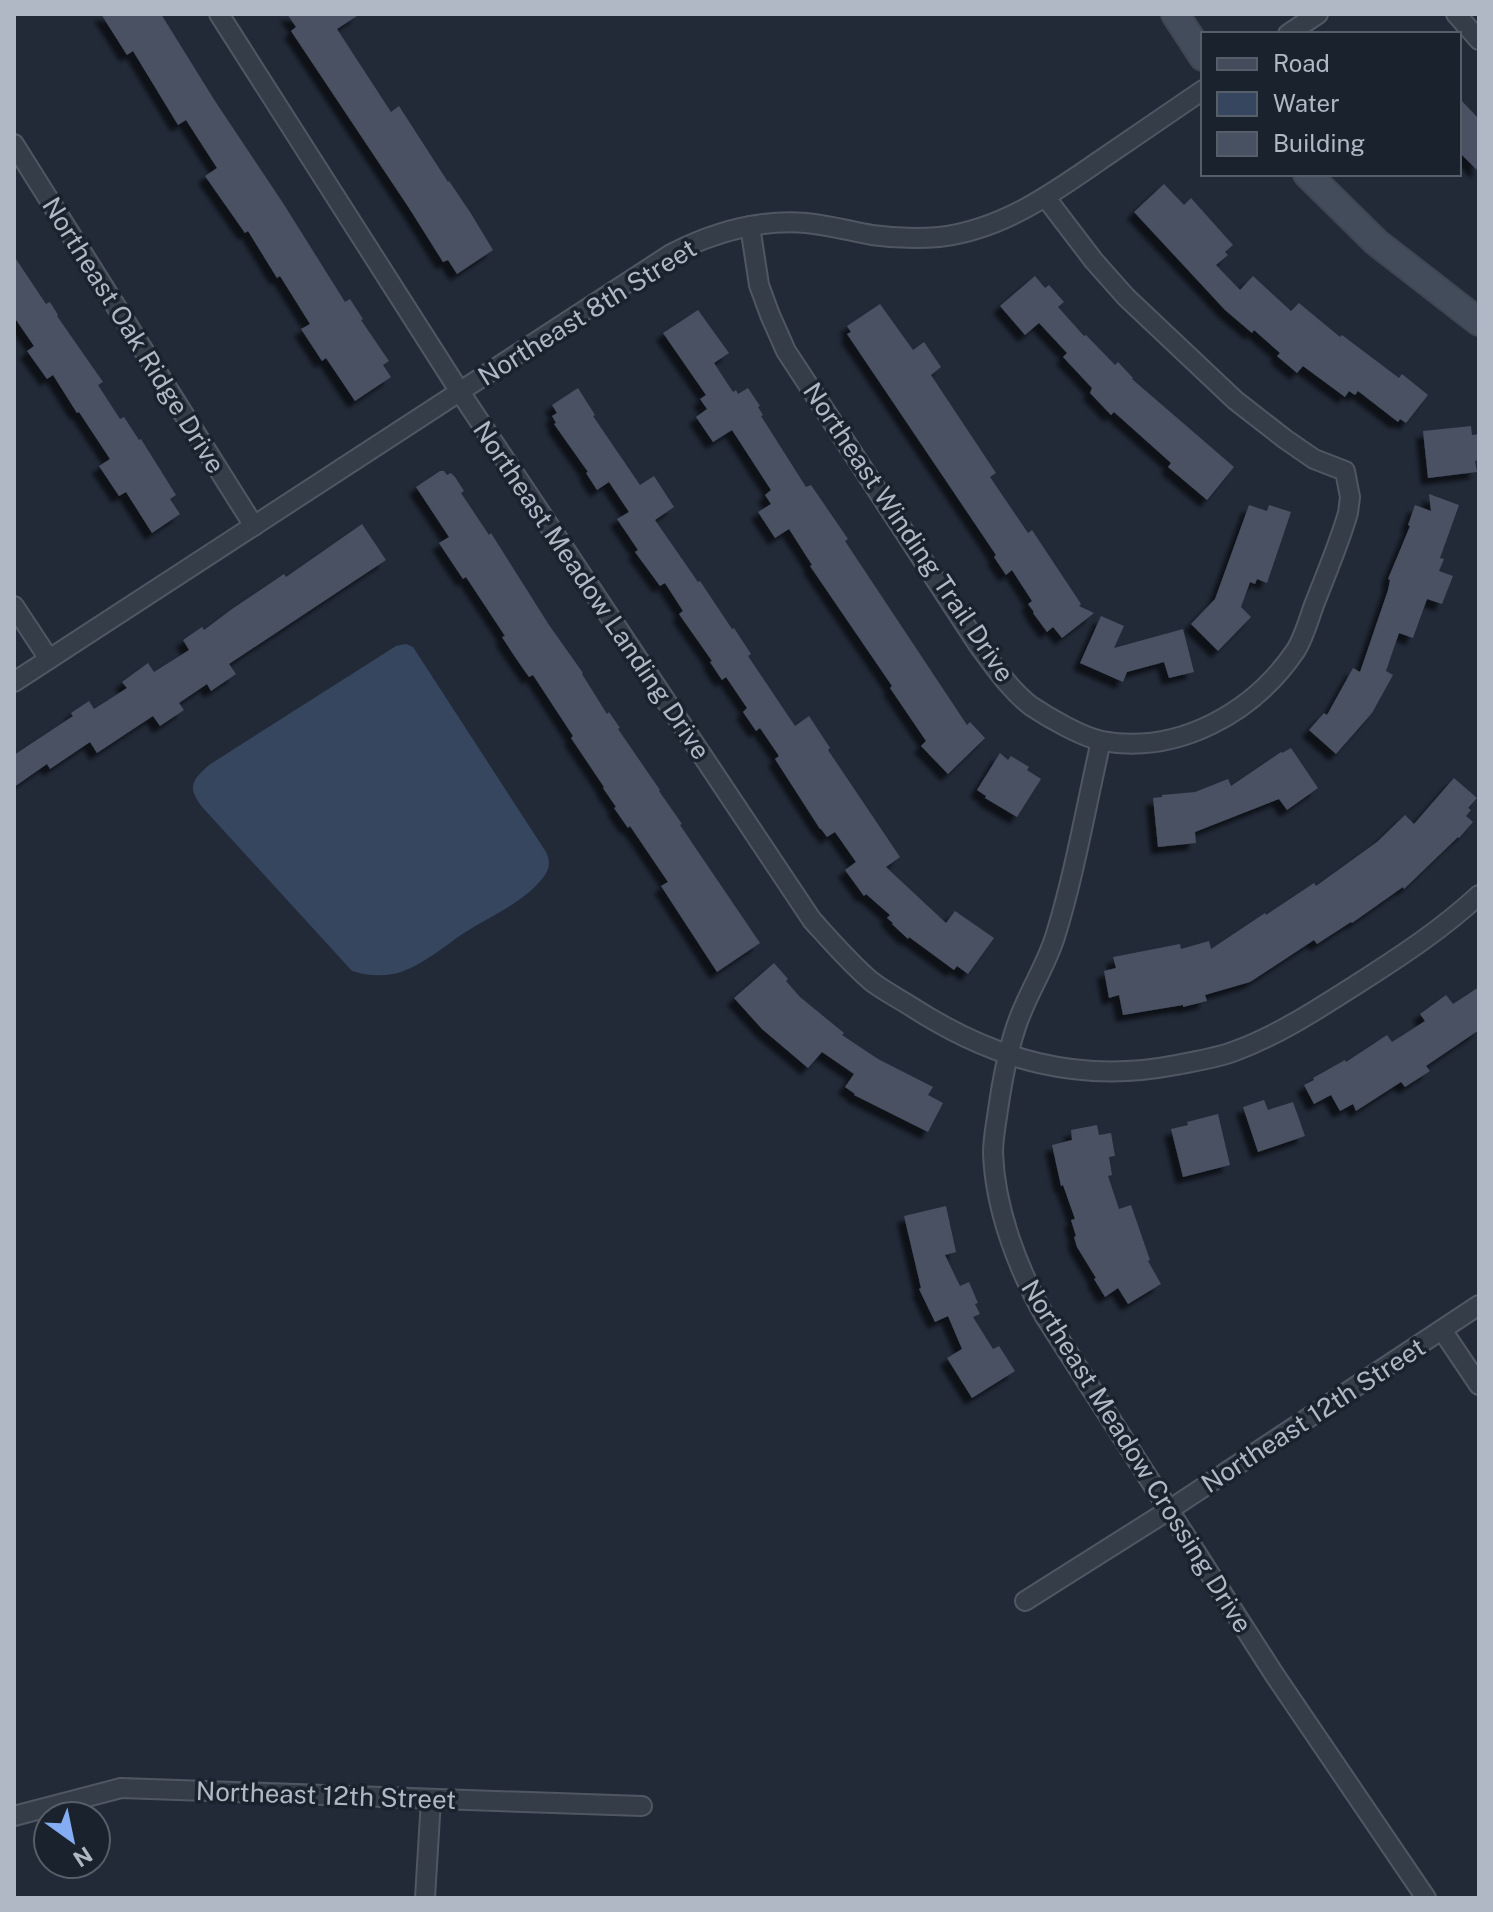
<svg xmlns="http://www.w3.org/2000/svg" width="1493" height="1912" font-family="'Public Sans',sans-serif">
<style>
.water{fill:#36465f}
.building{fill:#485162;filter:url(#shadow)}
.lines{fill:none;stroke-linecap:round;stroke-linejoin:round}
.street-casing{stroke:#505763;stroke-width:22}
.secondary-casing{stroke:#3e4652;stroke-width:30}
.street{stroke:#353d48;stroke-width:18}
.secondary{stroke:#434c5b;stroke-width:26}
.labels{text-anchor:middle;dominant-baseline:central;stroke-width:7;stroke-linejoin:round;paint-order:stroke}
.street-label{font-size:26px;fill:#b0b7c5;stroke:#1a222d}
</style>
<defs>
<filter id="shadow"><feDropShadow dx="-7" dy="7" stdDeviation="2" flood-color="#0009"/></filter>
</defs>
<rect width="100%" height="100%" fill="#222a38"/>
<!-- water -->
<path class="water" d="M406 644 413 647 546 852C550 861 550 867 545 875 526 902 490 916 464 933 443 947 424 964 401 972 385 977 367 976 352 971L203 808C187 788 191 781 209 765L396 646Z"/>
<!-- building -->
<g class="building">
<path d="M101 14H161L215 101 283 203 345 302 350 299 363 319 361 320 389 361 383 365 391 377 355 401 326 358 322 361 301 329 310 324 280 276 277 278 248 231 245 233 205 176 217 168 186 120 178 125 133 51 127 55Z"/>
<path d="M287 14H360L337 29 391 112 399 106 448 182 449 181 470 212 493 250 457 274 448 260 443 262 409 208 291 31 296 27Z"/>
<path d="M1459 98 1479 119V172L1459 152Z"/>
<path d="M1164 184 1184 205 1191 198 1233 245 1225 252 1228 255 1216 265 1240 290 1253 276 1291 311 1299 303 1340 337 1342 335 1399 378 1402 374 1428 395 1406 423 1400 419 1398 422 1358 391 1355 395 1349 391 1345 397 1303 366 1297 373 1277 356 1280 353 1254 330 1252 333 1225 310 1134 212Z"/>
<path d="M14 256 46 304 50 302 58 315 57 316 103 382 98 385 120 419 124 417 139 440 141 439 176 495 170 499 180 514 152 533 126 492 119 496 99 466 110 459 79 412 77 413 53 375 47 379 27 351 34 346 14 317Z"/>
<path d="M1035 276 1045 288 1049 285 1064 302 1058 307 1084 336 1086 335 1115 365 1118 362 1133 378 1132 379 1234 467 1207 500 1168 467 1171 463 1114 412 1111 415 1090 393 1092 388 1063 357 1067 353 1039 323 1025 335 1000 306Z"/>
<path d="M880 304 913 350 924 342 941 367 931 375 996 473 990 477 1028 533 1032 530 1081 604 1079 606 1094 613 1062 638 1053 627 1047 632 1033 613 1034 612 1028 604 1032 601 1012 570 1006 575 994 557 996 555 847 334 851 332 847 326Z"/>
<path d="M698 310 729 353 714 363 733 392 736 390 738 394 748 388 760 406 758 407 763 415 761 416 806 487 811 485 848 539 845 541 967 725 970 722 985 738 948 774 921 746 926 741 890 688 892 686 810 566 812 565 789 529 775 538 758 512 771 504 765 495 771 490 732 430 713 442 696 417 707 409 700 399 706 395 663 333Z"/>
<path d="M578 388 595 415 593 416 640 485 654 476 674 507 655 520 698 582 700 581 732 629 734 628 751 654 748 656 795 726 809 716 830 748 828 750 900 857 886 867 946 923 955 911 994 938 968 974 957 966 954 970 909 937 908 939 892 924 893 923 887 918 890 915 866 894 864 896 845 870 856 862 835 832 827 837 821 829H820L775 759 779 756 760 728 756 731 743 712 747 708 726 677 722 680 710 662 712 661 679 614 683 611 665 583 660 586 635 552 638 550 617 519 629 512 609 482 597 490 586 473 588 472 554 424 556 423 552 416 557 413 552 405Z"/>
<path d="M1471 426 1472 435 1479 434V460L1475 461 1477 472 1428 478 1423 431Z"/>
<path d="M440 471H444L447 475 451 473 455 477 464 491 461 493 489 535 491 533 549 625 583 673 582 674 607 714 609 712 620 728 618 729 660 790 659 791 682 824 680 825 760 943 717 972 661 886 668 882 630 826 628 828 614 808 616 807 603 788 604 787 571 738 573 736 533 675 529 677 515 657 502 637 505 636 466 577 463 579 439 543 449 537 416 487Z"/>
<path d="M1429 494 1459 505 1440 558 1444 559 1439 571 1453 576 1442 604 1427 599 1413 638 1399 633 1386 671 1393 675 1372 713 1336 754 1309 730 1324 713 1327 715 1353 668 1360 672 1388 590 1390 580 1388 579 1410 526 1408 525 1415 505 1431 511Z"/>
<path d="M1249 505 1267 511 1269 505 1291 512 1267 583 1257 579 1255 584 1250 582 1241 607 1251 617 1218 651 1191 624 1215 599Z"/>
<path d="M362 524 386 560 229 664 236 674 211 691 207 684 179 703 184 710 160 726 153 716 97 753 90 742 50 769 47 764 14 787V755L73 716 71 713 89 701 94 709 127 688 122 682 148 663 154 672 189 650 183 640 202 627 204 630 232 609 284 574 286 577Z"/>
<path d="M1101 616 1124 626 1114 648 1183 629 1194 672 1169 678 1164 662 1127 672 1123 682 1080 663Z"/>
<path d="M1291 748 1318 788 1287 810 1279 799 1195 832 1196 843 1158 847 1153 798 1162 797V795L1195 792 1228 779 1231 786 1281 752 1282 753Z"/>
<path d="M1000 753 1008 760 1011 756 1029 767 1027 770 1041 779 1017 817 985 798 986 796 977 790Z"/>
<path d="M1454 778 1477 798 1468 808 1471 810 1466 816 1473 822 1459 838 1458 837 1404 889 1403 887 1352 923 1351 922 1317 944 1314 940 1250 982 1205 995 1207 1001 1183 1007V1005L1123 1015 1119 995 1109 998 1104 971 1116 968 1113 957 1180 944 1181 949 1209 941 1211 949 1265 913 1266 915 1314 883 1316 886 1377 842 1405 815 1414 824Z"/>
<path d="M774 963 788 979 786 981 800 997 844 1033 842 1035 878 1059 933 1087 928 1095 943 1103 928 1132 854 1095 855 1094 845 1087 854 1074 822 1052 808 1068 762 1029 734 998Z"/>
<path d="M1479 987V1030L1426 1066 1430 1071 1405 1087 1401 1082 1356 1111 1353 1104 1340 1111 1331 1095 1314 1104 1304 1085 1314 1080 1313 1078 1345 1060 1346 1062 1387 1035 1392 1042 1425 1021 1420 1014 1446 995 1453 1004Z"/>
<path d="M1264 1100 1268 1110 1293 1102 1305 1136 1258 1152 1243 1107Z"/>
<path d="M1218 1114 1230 1165 1183 1177 1171 1129 1188 1125 1187 1122Z"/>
<path d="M1097 1125 1099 1135 1111 1133 1115 1156 1109 1157 1112 1175 1108 1176 1119 1209 1131 1205 1150 1260 1148 1261 1161 1284 1128 1304 1118 1288 1105 1297 1094 1279 1096 1278 1077 1247 1074 1237 1076 1236 1071 1220 1075 1219 1063 1185 1061 1186 1052 1145 1072 1140 1071 1130Z"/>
<path d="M946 1206 956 1252 945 1255 960 1286 969 1282 978 1303 975 1304 980 1314 973 1317 993 1349 999 1346 1015 1371 972 1398 947 1358 962 1349 948 1316 935 1322 919 1289 921 1288 904 1216Z"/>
</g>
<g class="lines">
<defs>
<g id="street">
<path d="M219 14 460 392 812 920C831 941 849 962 871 981 884 991 898 998 912 1007 994 1060 1079 1084 1176 1065 1196 1061 1217 1058 1235 1051 1281 1034 1321 1007 1362 981 1404 954 1442 929 1479 895"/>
<path d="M1456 14 1479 40"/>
<path d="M1288 34 1318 14"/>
<path d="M14 144 254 526"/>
<path d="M750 226 759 285 770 315 786 351 979 646C995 667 1010 690 1031 706 1049 718 1082 737 1102 741 1179 755 1254 712 1296 650 1304 637 1309 619 1314 605 1326 574 1339 544 1348 513L1350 497 1345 471 1314 459 1285 439 1235 400 1126 297 1094 261 1046 198"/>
<path d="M14 606 49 659"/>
<path d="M14 682 671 254C712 233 758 219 806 223 828 225 850 231 872 235 893 238 917 239 939 237 1001 230 1052 194 1102 159 1136 136 1169 113 1203 90"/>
<path d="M1101 741C1086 806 1075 873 1055 937 1045 968 1026 996 1016 1027 1007 1054 1002 1082 998 1110 996 1124 993 1139 993 1153 995 1208 1017 1267 1044 1315L1274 1674 1426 1898"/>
<path d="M1442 1330 1479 1385"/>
<path d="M1025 1601 1169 1510 1479 1305"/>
<path d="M14 1816 121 1788 642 1806"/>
<path d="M425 1898 431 1799"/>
</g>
<g id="secondary">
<path d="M1175 14 1203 57"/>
<path d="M1307 174 1376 242 1479 322"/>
</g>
</defs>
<!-- street casing -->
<use href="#street" class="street-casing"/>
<!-- secondary casing -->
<use href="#secondary" class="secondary-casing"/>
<!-- street -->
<use href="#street" class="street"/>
<!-- secondary -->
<use href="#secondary" class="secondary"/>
</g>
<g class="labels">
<!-- street labels -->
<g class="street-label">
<text transform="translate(587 312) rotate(-32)">Northeast 8th Street</text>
<text transform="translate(134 335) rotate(58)">Northeast Oak Ridge Drive</text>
<text transform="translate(909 532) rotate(56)">Northeast Winding Trail Drive</text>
<text transform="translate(592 590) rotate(56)">Northeast Meadow Landing Drive</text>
<text transform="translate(1313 1415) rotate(-33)">Northeast 12th Street</text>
<text transform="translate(1137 1456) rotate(58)">Northeast Meadow Crossing Drive</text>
<text transform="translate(326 1795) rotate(2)">Northeast 12th Street</text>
</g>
</g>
<!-- border -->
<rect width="1493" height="1912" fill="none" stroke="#b0b7c5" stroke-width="32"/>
<!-- legend -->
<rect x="1201" y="32" width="260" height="144" fill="#1a222d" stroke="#565e6a" stroke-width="2"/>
<rect x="1217" y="58" width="40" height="12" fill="#434c5b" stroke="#565e6a" stroke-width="2"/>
<text x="1273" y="72" font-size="24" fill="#b0b7c5">Road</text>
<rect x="1217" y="92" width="40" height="24" fill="#36465f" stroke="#565e6a" stroke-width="2"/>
<text x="1273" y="112" font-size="24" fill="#b0b7c5">Water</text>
<rect x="1217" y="132" width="40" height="24" fill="#485162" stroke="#565e6a" stroke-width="2"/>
<text x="1273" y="152" font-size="24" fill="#b0b7c5">Building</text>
<!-- north arrow -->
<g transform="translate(72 1840) rotate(147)"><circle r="38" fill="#1a222d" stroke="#565e6a" stroke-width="2"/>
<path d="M0-6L14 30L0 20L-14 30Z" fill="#85adf4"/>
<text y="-12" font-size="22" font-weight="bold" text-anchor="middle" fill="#b0b7c5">N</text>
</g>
</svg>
